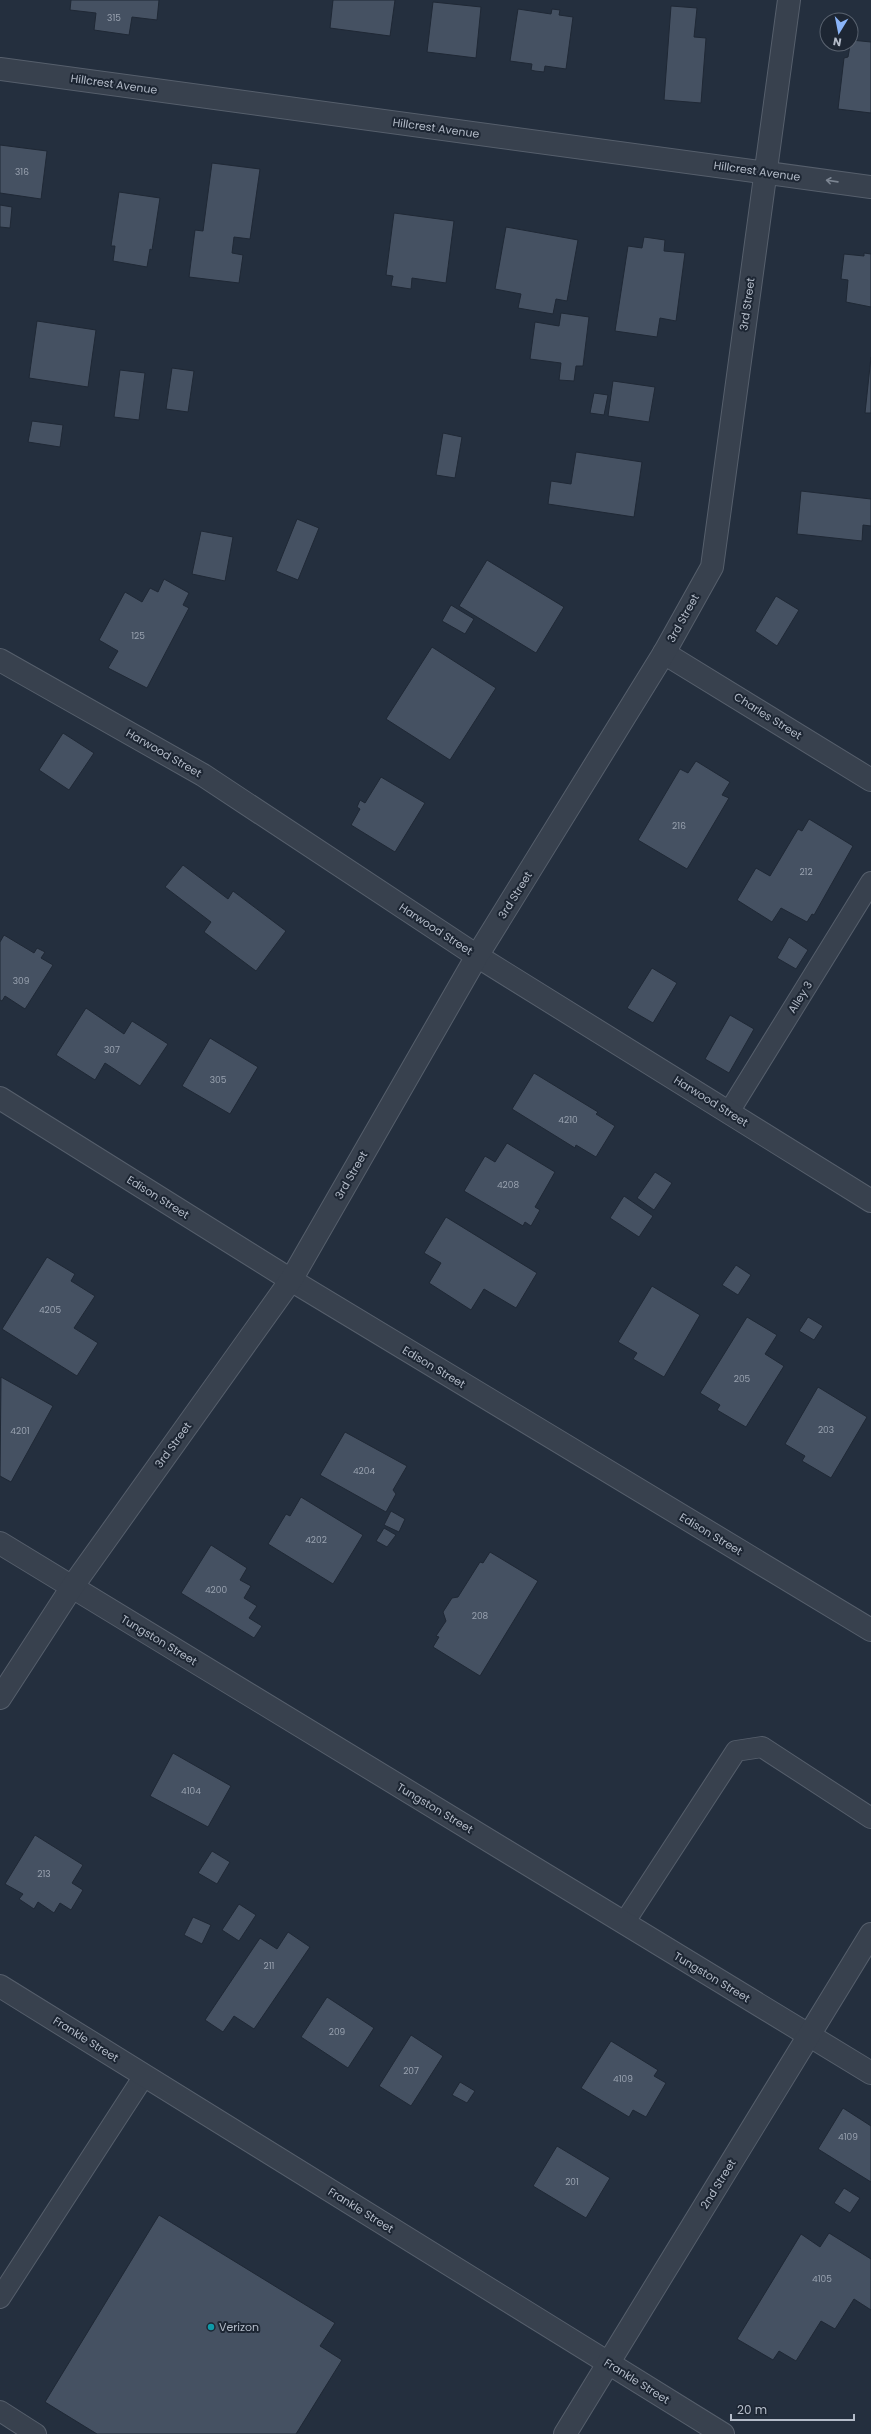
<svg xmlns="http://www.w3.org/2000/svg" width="871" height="2434" font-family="Poppins,sans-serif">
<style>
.building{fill:#455162;stroke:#1f2835}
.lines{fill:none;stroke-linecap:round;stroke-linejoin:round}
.lane-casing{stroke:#565f6c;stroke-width:22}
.street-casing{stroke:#565f6c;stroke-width:24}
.lane{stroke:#38414e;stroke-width:20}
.street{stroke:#38414e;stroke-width:22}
.oneway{stroke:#7c8592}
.culture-dot{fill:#0f9aa8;stroke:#1d2633;stroke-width:1.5}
.labels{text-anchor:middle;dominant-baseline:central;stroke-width:4;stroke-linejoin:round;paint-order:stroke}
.number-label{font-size:9px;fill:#98a1af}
.street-label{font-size:11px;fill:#b4bcc9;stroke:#1d2633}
.poi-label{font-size:11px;fill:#b4bcc9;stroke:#1d2633;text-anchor:start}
</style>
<rect width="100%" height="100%" fill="#242f3e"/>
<!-- building -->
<g class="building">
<path d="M71 0H159L157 20 132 17 129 35 94 30 96 13 70 10Z"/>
<path d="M333 0H395L390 36 330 28Z"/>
<path d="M433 2 481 7 476 58 427 52Z"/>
<path d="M671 6 697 8 694 37 706 38 701 103 664 100Z"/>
<path d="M518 9 551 14 552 9 560 10 559 15 573 17 566 69 545 66 544 72 535 71 531 70 532 64 510 61Z"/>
<path d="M851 40 871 42V113L838 109 844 58 848 57Z"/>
<path d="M0 145 47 151 41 199 0 193Z"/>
<path d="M212 163 260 169 250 239 234 237 232 253 243 255 239 283 189 277 195 230 203 231Z"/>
<path d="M119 192 160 198 152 250 150 249 147 267 113 261 115 246H111Z"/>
<path d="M0 205 12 207 10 228 0 227Z"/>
<path d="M394 213 454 221 446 283 412 278 411 289 391 286 393 276 386 275Z"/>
<path d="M506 227 578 240 567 301 556 299 553 314 518 308 521 294 495 289Z"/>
<path d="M644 237 665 240 664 251 685 253 676 321 660 318 657 337 615 331 628 246 642 248Z"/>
<path d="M864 253 871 254V307L846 302 848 280 841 279 844 254 864 256Z"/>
<path d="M561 313 589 317 583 366H576L574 381 559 380 561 363 530 359 535 322 559 326Z"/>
<path d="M37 321 96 330 88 387 29 378Z"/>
<path d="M871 357V413H865Z"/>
<path d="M172 368 194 371 188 412 166 409Z"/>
<path d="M120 370 145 373 139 420 114 417Z"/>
<path d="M613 381 655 387 649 422 608 416Z"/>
<path d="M594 393 608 395 604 415 590 413Z"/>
<path d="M32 421 63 425 60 447 28 442Z"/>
<path d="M443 433 462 437 455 478 436 475Z"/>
<path d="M576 452 642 462 634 517 548 504 551 481 571 484Z"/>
<path d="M801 491 871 499V526L863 525 862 541 797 534Z"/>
<path d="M297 519 319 528 298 580 276 571Z"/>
<path d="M201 531 233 537 225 581 192 574Z"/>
<path d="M487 560 564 607 536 653 459 606Z"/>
<path d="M164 579 189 593 183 605 189 608 147 688 108 668 118 651 99 640 125 592 142 602 150 588 158 592Z"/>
<path d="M776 596 799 610 777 646 755 631Z"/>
<path d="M451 605 474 619 465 634 442 621Z"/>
<path d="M432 647 496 688 450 760 386 719Z"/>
<path d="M63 733 94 753 69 790 39 770Z"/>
<path d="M696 761 730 782 722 795 729 798 687 869 638 840 680 769 688 773Z"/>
<path d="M381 777 425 803 395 852 351 825 360 809 357 807 360 800 365 803Z"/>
<path d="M809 819 853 846 814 915 812 914 807 922 781 908 772 922 737 900 756 868 770 876 798 829 802 831Z"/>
<path d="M183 865 228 899 233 891 286 931 256 971 204 932 211 922 165 887Z"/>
<path d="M4 935 34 953 37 948 45 952 41 958 53 965 25 1009 5 996 2 1001 0 1000V942Z"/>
<path d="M789 937 808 950 796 969 777 958Z"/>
<path d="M652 968 677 983 653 1023 627 1008Z"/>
<path d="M86 1008 124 1034 132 1021 168 1044 140 1086 105 1063 95 1080 56 1055Z"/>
<path d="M730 1015 754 1029 729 1073 705 1059Z"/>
<path d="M210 1038 258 1067 230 1114 182 1086Z"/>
<path d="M534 1073 598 1112 596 1114 615 1126 596 1157 576 1145 575 1148 512 1109Z"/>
<path d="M507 1143 555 1172 535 1207 540 1210 531 1226 525 1222 523 1226 464 1191 485 1156 495 1162Z"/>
<path d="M655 1172 672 1183 654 1210 637 1198Z"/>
<path d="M624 1196 653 1216 639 1237 610 1218Z"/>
<path d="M446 1217 537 1273 516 1308 484 1289 471 1310 429 1283 441 1263 424 1253Z"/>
<path d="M47 1257 75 1274 71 1281 95 1296 74 1328 98 1343 77 1376 2 1329Z"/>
<path d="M736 1265 751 1275 738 1295 722 1285Z"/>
<path d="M652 1286 700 1315 664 1377 633 1359 637 1353 618 1342Z"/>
<path d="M747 1317 777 1335 765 1354 784 1366 746 1427 717 1410 720 1405 700 1393Z"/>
<path d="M808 1317 823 1326 814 1340 799 1331Z"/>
<path d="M1 1377 53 1406 11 1482 0 1476Z"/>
<path d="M818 1387 867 1417 831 1478 802 1461 805 1456 785 1444Z"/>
<path d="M345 1432 407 1466 393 1490 396 1494 386 1512 320 1475Z"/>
<path d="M301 1497 363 1535 333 1584 268 1544 286 1514 290 1516Z"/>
<path d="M391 1511 405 1519 399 1532 384 1525Z"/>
<path d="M384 1528 396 1535 387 1547 376 1541Z"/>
<path d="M211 1545 247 1568 240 1580 251 1586 244 1598 257 1606 249 1618 262 1626 254 1638 181 1593Z"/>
<path d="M490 1552 538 1581 480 1676 433 1647 439 1637 436 1636 446 1621 443 1612 452 1598 458 1597 480 1562 483 1563Z"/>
<path d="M173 1753 231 1786 208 1827 150 1796Z"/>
<path d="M35 1835 83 1865 72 1883 83 1890 71 1910 60 1903 54 1913 38 1902 34 1909 19 1899 23 1894 5 1884Z"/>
<path d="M212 1851 230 1862 217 1884 198 1873Z"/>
<path d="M239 1904 256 1915 239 1941 222 1930Z"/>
<path d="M193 1917 211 1925 202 1944 184 1935Z"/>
<path d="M288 1932 310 1947 254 2029 234 2016 223 2032 205 2020 260 1938 277 1949Z"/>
<path d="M327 1997 374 2028 348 2068 301 2037Z"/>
<path d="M411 2035 443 2056 411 2106 379 2086Z"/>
<path d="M611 2041 658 2070 654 2076 666 2083 646 2117 633 2110 629 2117 581 2088Z"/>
<path d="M460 2082 475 2091 467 2103 452 2095Z"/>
<path d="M843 2108 871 2126V2182L818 2149Z"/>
<path d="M557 2146 610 2178 586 2218 533 2186Z"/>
<path d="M844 2188 860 2198 850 2213 834 2203Z"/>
<path d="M159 2215 335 2323 320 2346 342 2360 296 2434H97L45 2402Z"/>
<path d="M829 2233 871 2259V2310L854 2299 835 2329 821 2321 796 2361 779 2351 773 2360 737 2339 801 2234 820 2247Z"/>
</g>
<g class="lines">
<defs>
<g id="lane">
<path d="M729 1112 871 882"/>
<path d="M624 1923 736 1751 762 1747 871 1818"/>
<path d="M0 2298 144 2076"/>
<path d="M0 2411 36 2434"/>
</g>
<g id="street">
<path d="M0 69 871 187"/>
<path d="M664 653 871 780"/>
<path d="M0 660 203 775 477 956 871 1201"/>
<path d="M0 1098 291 1280 871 1630"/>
<path d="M0 1543 871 2073"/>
<path d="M0 1698 72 1587 291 1280 477 956 664 653 712 567 789 0"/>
<path d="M0 1986 723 2434"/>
<path d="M565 2434 871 1934"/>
</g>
</defs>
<!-- lane casing -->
<use href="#lane" class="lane-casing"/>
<!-- street casing -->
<use href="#street" class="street-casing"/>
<!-- lane -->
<use href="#lane" class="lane"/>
<!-- street -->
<use href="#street" class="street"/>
</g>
<!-- one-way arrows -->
<defs><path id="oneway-shaft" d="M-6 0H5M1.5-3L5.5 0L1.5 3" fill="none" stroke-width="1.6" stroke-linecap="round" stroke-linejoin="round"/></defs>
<use class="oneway" href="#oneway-shaft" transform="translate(832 181) rotate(-172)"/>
<!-- markers -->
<circle class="culture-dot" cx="211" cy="2327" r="4"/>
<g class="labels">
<!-- number labels -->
<g class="number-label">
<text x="114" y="18">315</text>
<text x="22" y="172">316</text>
<text x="138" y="636">125</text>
<text x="679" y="826">216</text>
<text x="806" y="872">212</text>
<text x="21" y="981">309</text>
<text x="112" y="1050">307</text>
<text x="218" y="1080">305</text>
<text x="568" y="1120">4210</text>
<text x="508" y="1185">4208</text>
<text x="50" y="1310">4205</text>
<text x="742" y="1379">205</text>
<text x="826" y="1430">203</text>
<text x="20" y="1431">4201</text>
<text x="364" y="1471">4204</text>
<text x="316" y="1540">4202</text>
<text x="216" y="1590">4200</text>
<text x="480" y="1616">208</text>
<text x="191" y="1791">4104</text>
<text x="44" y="1874">213</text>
<text x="269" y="1966">211</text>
<text x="337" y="2032">209</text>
<text x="411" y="2071">207</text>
<text x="623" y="2079">4109</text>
<text x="848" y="2137">4109</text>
<text x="572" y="2182">201</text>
<text x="822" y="2279">4105</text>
</g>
<!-- street labels -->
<g class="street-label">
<text transform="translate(114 84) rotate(8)">Hillcrest Avenue</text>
<text transform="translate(436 128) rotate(8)">Hillcrest Avenue</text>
<text transform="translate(757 171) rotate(8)">Hillcrest Avenue</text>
<text transform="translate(747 304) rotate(-82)">3rd Street</text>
<text transform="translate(683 618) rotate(-61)">3rd Street</text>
<text transform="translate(768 716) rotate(32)">Charles Street</text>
<text transform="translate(164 753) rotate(30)">Harwood Street</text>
<text transform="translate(515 895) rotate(-58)">3rd Street</text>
<text transform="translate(436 929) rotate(33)">Harwood Street</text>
<text transform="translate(800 997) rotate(-58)">Alley 3</text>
<text transform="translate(711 1101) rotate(32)">Harwood Street</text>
<text transform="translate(351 1175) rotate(-60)">3rd Street</text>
<text transform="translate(158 1197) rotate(32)">Edison Street</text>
<text transform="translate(434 1367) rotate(31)">Edison Street</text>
<text transform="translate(173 1445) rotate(-54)">3rd Street</text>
<text transform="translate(711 1534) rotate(31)">Edison Street</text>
<text transform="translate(159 1640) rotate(31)">Tungston Street</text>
<text transform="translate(435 1808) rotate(31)">Tungston Street</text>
<text transform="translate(712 1977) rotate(31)">Tungston Street</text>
<text transform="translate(86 2039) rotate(32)">Frankle Street</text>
<text transform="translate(718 2184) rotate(-58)">2nd Street</text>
<text transform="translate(361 2210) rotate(32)">Frankle Street</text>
<text transform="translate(637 2381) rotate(32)">Frankle Street</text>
</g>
<!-- poi labels -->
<g class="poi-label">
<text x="219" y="2327">Verizon</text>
</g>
</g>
<!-- north arrow -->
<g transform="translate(839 32) rotate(190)"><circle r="19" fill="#1d2633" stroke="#59626f"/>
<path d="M0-3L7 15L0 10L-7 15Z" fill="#8ab4f8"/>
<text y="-6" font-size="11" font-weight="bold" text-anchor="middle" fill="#b4bcc9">N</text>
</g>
<!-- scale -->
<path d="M731 2414v6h123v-6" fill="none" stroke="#b4bcc9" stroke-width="2"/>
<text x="737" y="2414" font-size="12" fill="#b4bcc9" stroke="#1d2633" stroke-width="3" paint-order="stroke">20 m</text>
</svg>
